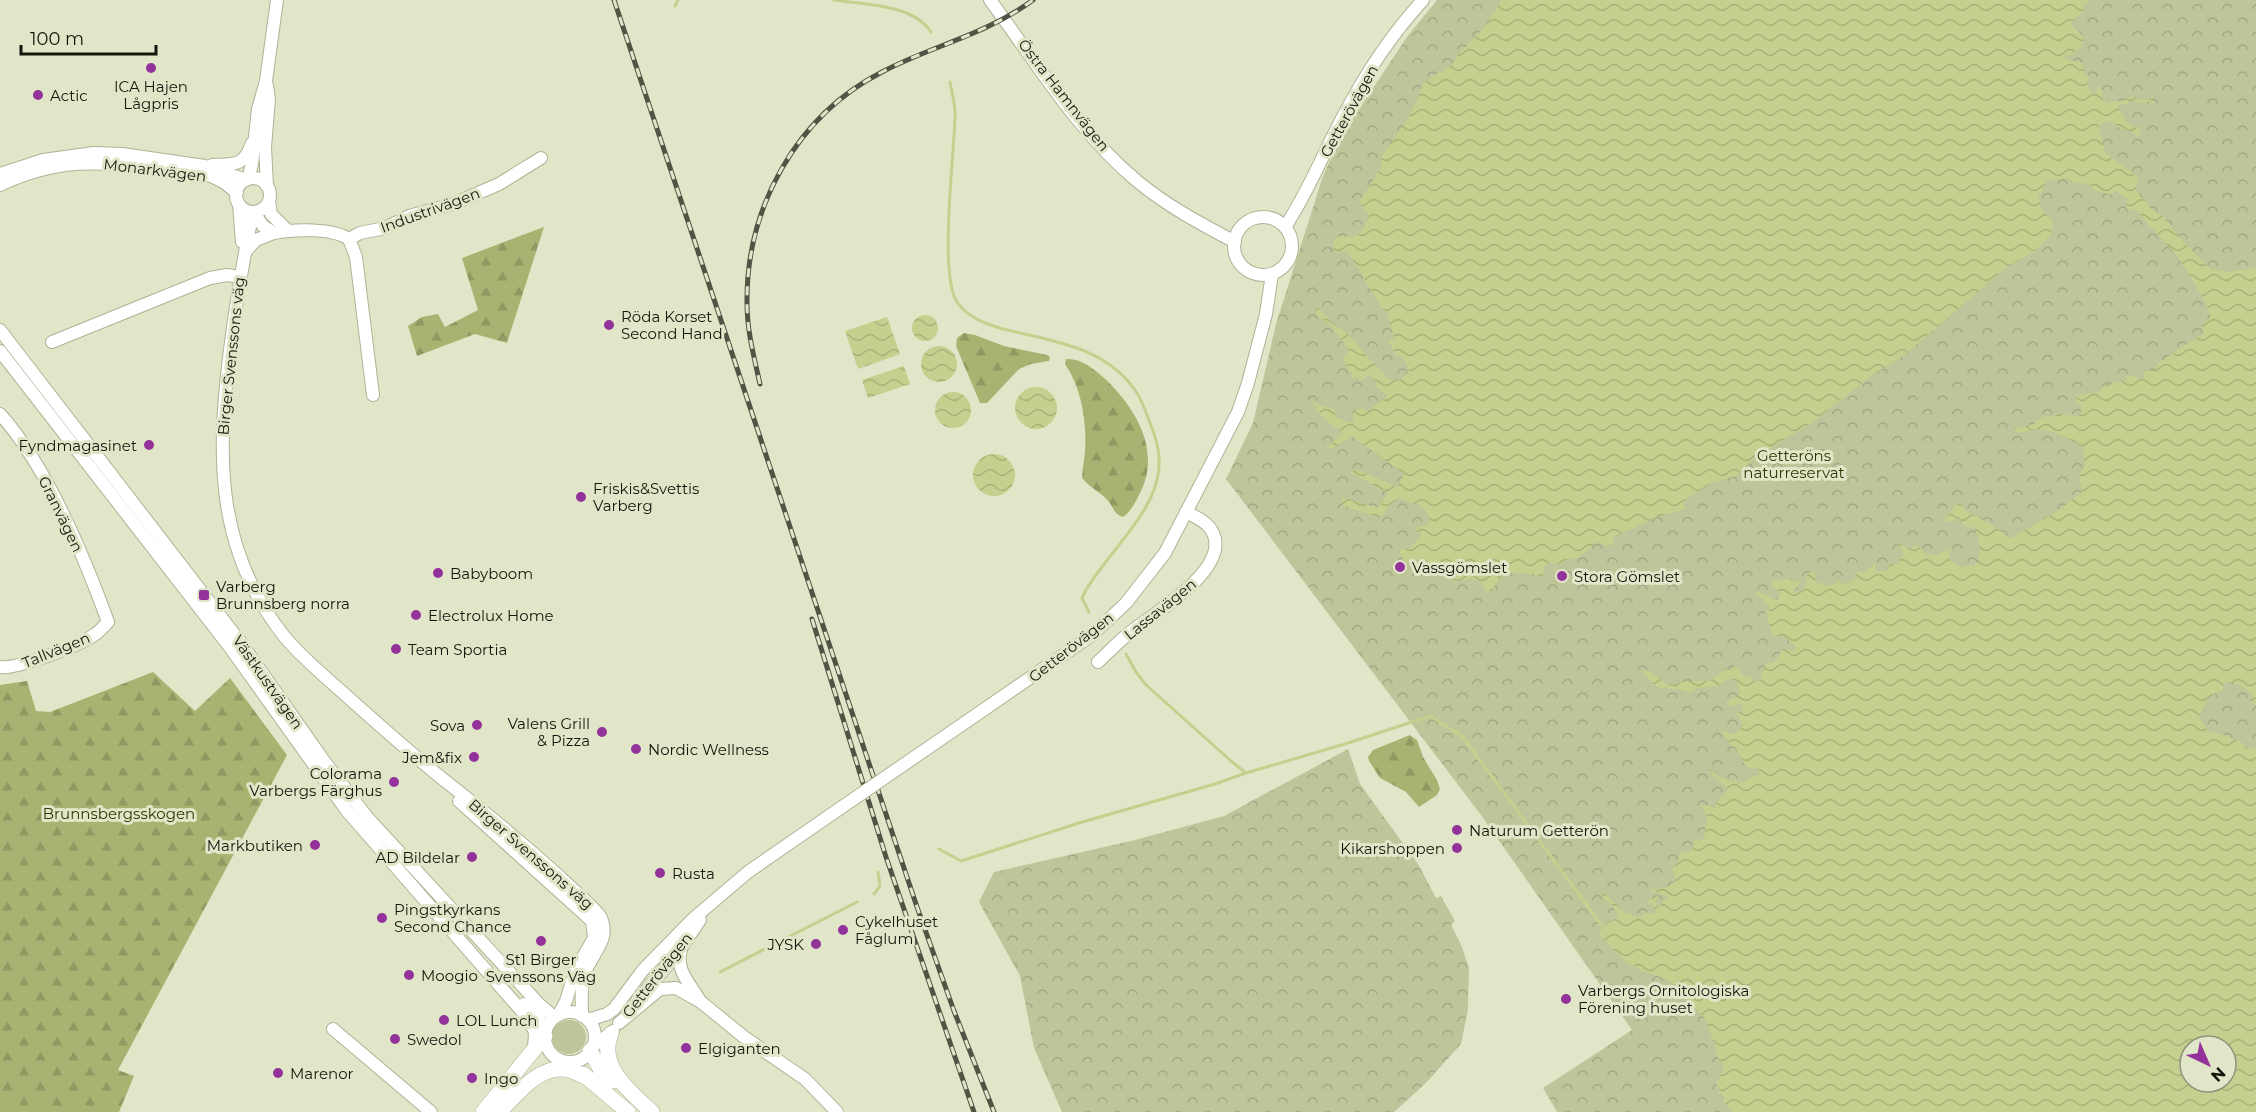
<svg xmlns="http://www.w3.org/2000/svg" width="2256" height="1112" font-family="Montserrat,sans-serif">
<style>
.grass{fill:#bec59a}
.forest{fill:url(#forest-firs)}
.park{fill:url(#park-crowns);fill-rule:evenodd}
.water{fill:url(#water-waves);fill-rule:evenodd}
.lines{fill:none;stroke-linecap:round;stroke-linejoin:round}
.stream{stroke:#c6cf8d;stroke-width:3}
.minor-casing{stroke:#afb396;stroke-width:14}
.major-casing{stroke:#afb396;stroke-width:16}
.minor{stroke:#fff;stroke-width:12}
.major{stroke:#fff;stroke-width:15}
.rail-casing{stroke:#515444;stroke-width:5}
.rail{stroke:#e1e6c8;stroke-width:3;stroke-dasharray:9;stroke-linecap:butt}
.minor-bridge-casing{stroke:#afb396;stroke-width:14;stroke-linecap:butt}
.minor-bridge{stroke:#fff;stroke-width:12}
.poi-dot{fill:#93329b;stroke:#e1e6c8;stroke-width:2}
.labels{text-anchor:middle;dominant-baseline:central;stroke-width:6;stroke-linejoin:round;paint-order:stroke}
.poi-label{font-size:15px;fill:#15170c;stroke:#e1e6c8;text-anchor:start}
.street-label{font-size:15px;fill:#15170c;stroke:#e1e6c8}
.park-label{font-size:15px;fill:#323602;stroke:#e1e6c8}
</style>
<defs>
<pattern id="forest-firs" width="22" height="20" patternUnits="userSpaceOnUse" patternTransform="scale(1.5)"><rect width="22" height="20" fill="#aab272"/><path d="M5 1l3.5 6h-7zM16 11l3.5 6h-7z" fill="#919862"/></pattern>
<pattern id="park-crowns" width="20" height="18" patternUnits="userSpaceOnUse" patternTransform="scale(1.5)"><rect width="20" height="18" fill="#bec59a"/><path d="M2 6a3 3 0 1 1 6 0M12 15a3 3 0 1 1 6 0" fill="none" stroke="#a2a884"/></pattern>
<pattern id="water-waves" width="16" height="10" patternUnits="userSpaceOnUse" patternTransform="scale(1.5)"><rect width="16" height="10" fill="#c6cf8d"/><path d="M0 5q4-4 8 0t8 0" fill="none" stroke="#a9b178"/></pattern>
</defs>
<rect width="100%" height="100%" fill="#e1e6c8"/>
<!-- grass -->
<circle class="grass" cx="569" cy="1037" r="17"/>
<!-- forest -->
<g class="forest">
<path d="M544 227 507 343 475 334 417 356 408 326 422 317 438 314 445 327 478 310 462 258Z"/>
<path d="M964 333 975 335 1004 346 1047 355 1050 357 1049 361 1031 364 1019 369 987 403H980L956 346 957 338Z"/>
<path d="M1066 359C1080 358 1093 368 1103 377 1135 406 1163 452 1139 495 1135 503 1131 511 1123 517 1114 514 1114 509 1109 502 1102 493 1090 488 1082 478 1082 468 1085 459 1085 450 1087 421 1081 387 1065 364Z"/>
<path d="M153 672 195 711 230 678 287 755 118 1070 134 1076 119 1112H0V685L27 681 36 711 50 712Z"/>
<path d="M1410 735 1417 740 1423 757 1437 780 1440 789 1437 795 1419 807 1406 792 1380 778 1369 761 1368 757 1373 750Z"/>
</g>
<!-- park -->
<g class="park">
<path d="M1437 0H2256V1112H1557L1543 1088 1632 1030 1481 815 1226 479 1253 423 1276 324 1323 176 1341 136 1407 37ZM2190 1046H2226V1082H2190Z"/>
<path d="M1348 749 1360 784 1418 864 1436 898 1441 896 1455 921 1451 925 1462 947 1469 968 1468 1009 1461 1044 1426 1083 1394 1112H1062L1034 1048 1020 976 979 902 994 872 1135 840 1224 816Z"/>
</g>
<!-- water -->
<g class="water">
<path d="M1502 0H2089L2083 7 2084 12 2076 17 2071 25 2083 36V45L2070 56 2064 54 2063 55 2066 59 2082 63 2084 72 2089 76 2087 82 2090 92 2096 94 2098 85 2103 94 2102 99 2108 105 2110 102 2123 101 2132 96 2138 100 2151 99 2152 96 2154 105 2152 107 2149 101 2144 103 2130 101 2127 104 2117 106C2121 113 2124 118 2128 125L2131 124 2137 129 2142 124 2140 134 2137 136C2133 131 2128 131 2122 129 2119 128 2114 123 2111 121L2098 125 2106 154 2138 177 2136 190 2151 209 2163 216 2180 238 2210 269 2228 272 2256 268V713V706L2249 701 2253 698C2249 687 2237 683 2226 682L2222 687 2223 690 2221 692H2218L2208 698 2199 717 2209 732 2227 736 2243 743 2246 749 2256 748V1112H1734L1724 1103 1723 1095 1719 1093 1720 1088 1716 1084 1723 1070V1065H1726L1719 1061 1715 1046 1717 1043 1713 1040 1705 1019 1668 980 1643 971 1625 961 1598 934 1608 922 1618 917 1612 904 1601 897 1603 894 1605 893 1625 913 1632 914V916C1644 917 1638 919 1648 912L1653 914 1656 913 1653 906 1647 900 1653 899 1659 894 1655 901 1659 909 1663 900 1668 897 1655 891 1653 893 1651 890 1668 887 1676 880 1672 869 1678 862 1681 851 1687 854 1693 848 1695 836 1699 841 1704 839 1707 817 1701 806 1708 805 1714 809 1716 808V804L1728 789C1722 781 1712 777 1708 768L1717 773 1716 776 1733 782 1735 779 1739 784 1760 774 1758 768 1754 766V769C1742 767 1741 756 1735 747L1729 744 1728 740 1720 731C1736 732 1730 740 1743 726L1738 715H1734L1743 709 1741 703 1728 706 1727 702 1739 696C1740 687 1739 683 1730 678L1718 686 1697 688 1689 693C1681 687 1674 691 1666 687L1660 689 1649 680 1642 671 1647 670 1665 683 1672 684 1689 681H1709L1725 670H1732L1735 665C1739 672 1745 678 1753 678L1754 683 1760 680 1766 663 1775 662 1783 649 1794 651 1797 648 1785 637 1773 636C1770 631 1769 619 1765 612L1769 611V606L1753 590 1777 600 1780 596V592L1773 587 1771 582 1791 579 1793 582 1799 580V586L1793 590 1795 593 1804 590 1808 573 1815 572 1816 582 1827 586 1838 583 1839 579 1841 583 1847 584 1858 578 1854 573 1867 571 1876 562 1875 571H1889V564L1897 565 1904 553 1897 543 1911 549 1917 545 1926 554 1938 555 1948 549 1950 560 1961 567 1976 565C1982 550 1980 542 1974 528L1964 525 1959 517 1954 522 1943 520 1952 511 1953 506 1961 503 1967 512C1978 515 2002 531 2010 539L2059 510 2082 492 2079 475 2085 466 2083 447C2070 439 2049 427 2033 430 2025 431 2022 433 2014 432L2015 428 2033 425 2044 416 2053 417 2059 413 2076 417 2081 412 2082 406 2076 403V395L2100 392 2103 386 2127 380 2126 377 2130 375 2144 380V372L2155 369 2157 364 2204 333 2202 325 2211 317 2204 299 2178 257 2135 209 2128 210 2126 207 2128 199 2115 190 2112 195 2094 190 2088 184 2075 182 2067 178 2058 180 2048 179 2038 198 2043 211 2053 222C2052 225 2053 228 2052 231 2048 246 2016 261 2003 270L1906 354 1871 376 1811 423 1756 457 1735 476 1711 483 1685 500 1683 504 1685 509 1661 516 1615 536 1612 545 1608 546 1597 542 1577 559 1569 558 1561 564 1550 563 1544 567 1543 577C1523 571 1501 567 1492 591H1486L1482 583 1470 578 1466 580 1455 581C1439 566 1430 557 1406 563L1401 556 1400 550 1412 547 1422 534 1416 531 1418 526 1429 525C1430 504 1416 505 1399 498L1388 506 1383 516 1378 517 1341 505 1342 497 1378 508 1388 493 1348 471 1359 470 1397 487 1404 474 1352 436 1332 449 1327 448 1343 432 1324 419 1311 400 1324 407 1334 409 1336 417 1351 423 1354 420 1353 412 1359 407 1368 411 1388 396 1376 386 1377 383 1370 374 1360 381 1355 376 1351 380V372L1346 367 1343 358 1349 349 1331 326 1318 316 1315 310 1319 307C1326 320 1338 326 1349 336 1362 350 1375 364 1388 379L1401 380 1409 371 1404 359 1399 355 1396 356 1389 341 1394 339 1387 312 1383 310 1347 250 1337 253 1333 251 1334 241 1339 236C1358 239 1362 234 1369 216L1359 202 1361 199 1381 168 1382 156 1403 126 1416 103 1423 83 1453 64 1458 55 1481 31ZM2190 1046H2226V1082H2190Z"/>
<circle cx="925" cy="328" r="13"/>
<path d="M887 317 900 354 858 369 845 331Z"/>
<circle cx="939" cy="364" r="18"/>
<path d="M904 366 910 384 868 398 862 380Z"/>
<circle cx="1036" cy="408" r="21"/>
<circle cx="953" cy="410" r="18"/>
<circle cx="994" cy="475" r="21"/>
</g>
<g class="lines">
<!-- stream -->
<g class="stream">
<path d="M834 0C865 5 913 4 931 32"/>
<path d="M675 6 678 0"/>
<path d="M950 82C952 94 956 106 955 118 954 155 939 275 957 302 968 318 986 324 1003 329 1051 341 1104 346 1135 390 1142 400 1146 412 1150 423 1161 449 1163 471 1151 497 1135 531 1105 558 1086 590L1082 598 1089 612"/>
<path d="M1126 654 1136 672 1145 684 1231 761 1246 773 1345 744 1430 716 1462 736 1603 927"/>
<path d="M939 849 961 861 1079 823 1215 784 1246 773"/>
<path d="M874 894 880 886 878 872"/>
<path d="M720 972 857 902"/>
</g>
<defs>
<g id="minor">
<path d="M990 0C1036 62 1078 132 1137 181 1167 206 1201 224 1235 242"/>
<path d="M267 85 269 99 265 147 267 186"/>
<path d="M212 165C234 164 244 167 252 143"/>
<path d="M0 174 43 160 94 153 122 154 205 166 246 180"/>
<circle cx="253" cy="195" r="17"/>
<path d="M248 179 252 164 258 109 266 81 277 0"/>
<path d="M0 185C58 158 98 161 160 169 177 171 194 173 211 176L225 183 237 193"/>
<path d="M269 201 271 214 287 230"/>
<path d="M239 204 242 242"/>
<path d="M253 212C244 255 237 298 231 342 217 449 213 546 284 636 300 656 321 673 340 690 372 719 405 748 439 776 481 809 522 842 561 878 574 891 589 902 600 916 612 940 592 952 585 973 580 986 582 1002 582 1016"/>
<path d="M253 212 263 226 274 233C294 229 333 228 349 239L360 233 385 228 409 216 453 204 499 184 541 158"/>
<circle cx="1263" cy="246" r="29"/>
<path d="M1285 227C1309 191 1324 151 1345 113 1366 73 1392 34 1423 0"/>
<path d="M349 239 356 257 373 395"/>
<path d="M245 252 256 240 274 233"/>
<path d="M0 330 241 643 324 761 367 817 539 1004 554 1017"/>
<path d="M52 342 210 278 227 275 240 277"/>
<path d="M0 351 229 646 347 811 527 1017 535 1032 534 1049"/>
<path d="M0 414C47 466 84 556 108 622 103 627 99 632 94 635 80 645 15 670 0 667"/>
<path d="M1098 662C1108 653 1117 643 1128 634 1152 614 1222 575 1215 539 1212 524 1198 518 1186 512"/>
<path d="M976 715 1092 635 1126 603 1165 553 1238 412 1248 383 1266 314 1272 274"/>
<path d="M459 801 592 921 594 938 575 971 566 1001 559 1014"/>
<path d="M681 949C675 971 690 983 700 1001"/>
<path d="M637 1001 677 954 700 920"/>
<path d="M524 1004 539 1019 545 1031"/>
<circle cx="570" cy="1037" r="25"/>
<path d="M588 1020 607 1014 614 1009 643 970 694 918 748 872 842 807"/>
<path d="M619 1023 660 989 676 988 701 1002 744 1037 805 1079 837 1112"/>
<path d="M333 1029 431 1112"/>
<path d="M592 1047 613 1031"/>
</g>
<g id="major">
<path d="M611 1034C597 1065 630 1092 652 1112"/>
<path d="M590 1051 601 1070 613 1081"/>
<path d="M583 1074 628 1112"/>
<path d="M483 1112 545 1036"/>
<path d="M499 1112C515 1097 537 1067 562 1069 572 1069 581 1075 590 1079"/>
</g>
</defs>
<!-- minor casing -->
<use href="#minor" class="minor-casing"/>
<!-- major casing -->
<use href="#major" class="major-casing"/>
<!-- minor -->
<use href="#minor" class="minor"/>
<!-- major -->
<use href="#major" class="major"/>
<defs>
<g id="rail">
<path d="M614 0 917 907 954 1011 994 1112"/>
<path d="M760 384C754 357 747 331 747 303 746 208 796 116 882 72 933 45 984 36 1033 0"/>
<path d="M812 619 886 857 974 1112"/>
</g>
</defs>
<!-- rail casing -->
<use href="#rail" class="rail-casing"/>
<!-- rail -->
<use href="#rail" class="rail"/>
<defs>
<path id="minor-bridge" d="M842 807 976 715"/>
</defs>
<!-- minor-bridge casing -->
<use href="#minor-bridge" class="minor-bridge-casing"/>
<!-- minor-bridge -->
<use href="#minor-bridge" class="minor-bridge"/>
</g>
<!-- markers -->
<g class="poi-dot">
<circle cx="151" cy="68" r="6"/>
<circle cx="38" cy="95" r="6"/>
<circle cx="609" cy="325" r="6"/>
<circle cx="149" cy="445" r="6"/>
<circle cx="581" cy="497" r="6"/>
<circle cx="1400" cy="567" r="6"/>
<circle cx="438" cy="573" r="6"/>
<circle cx="1562" cy="576" r="6"/>
<rect x="198" y="589" width="12" height="12" rx="3"/>
<circle cx="416" cy="615" r="6"/>
<circle cx="396" cy="649" r="6"/>
<circle cx="477" cy="725" r="6"/>
<circle cx="602" cy="732" r="6"/>
<circle cx="636" cy="749" r="6"/>
<circle cx="474" cy="757" r="6"/>
<circle cx="394" cy="782" r="6"/>
<circle cx="1457" cy="830" r="6"/>
<circle cx="315" cy="845" r="6"/>
<circle cx="1457" cy="848" r="6"/>
<circle cx="472" cy="857" r="6"/>
<circle cx="660" cy="873" r="6"/>
<circle cx="382" cy="918" r="6"/>
<circle cx="843" cy="930" r="6"/>
<circle cx="541" cy="941" r="6"/>
<circle cx="816" cy="944" r="6"/>
<circle cx="409" cy="975" r="6"/>
<circle cx="1566" cy="999" r="6"/>
<circle cx="444" cy="1020" r="6"/>
<circle cx="395" cy="1039" r="6"/>
<circle cx="686" cy="1048" r="6"/>
<circle cx="278" cy="1073" r="6"/>
<circle cx="472" cy="1078" r="6"/>
</g>
<g class="labels">
<!-- poi labels -->
<g class="poi-label">
<text x="151" y="86" text-anchor="middle">ICA Hajen<tspan x="151" dy="17">Lågpris</tspan></text>
<text x="50" y="95">Actic</text>
<text x="621" y="316">Röda Korset<tspan x="621" dy="17">Second Hand</tspan></text>
<text x="137" y="445" text-anchor="end">Fyndmagasinet</text>
<text x="593" y="488">Friskis&amp;Svettis<tspan x="593" dy="17">Varberg</tspan></text>
<text x="1412" y="567">Vassgömslet</text>
<text x="450" y="573">Babyboom</text>
<text x="1574" y="576">Stora Gömslet</text>
<text x="216" y="586">Varberg<tspan x="216" dy="17">Brunnsberg norra</tspan></text>
<text x="428" y="615">Electrolux Home</text>
<text x="408" y="649">Team Sportia</text>
<text x="590" y="723" text-anchor="end">Valens Grill<tspan x="590" dy="17">&amp; Pizza</tspan></text>
<text x="465" y="725" text-anchor="end">Sova</text>
<text x="648" y="749">Nordic Wellness</text>
<text x="462" y="757" text-anchor="end">Jem&amp;fix</text>
<text x="382" y="773" text-anchor="end">Colorama<tspan x="382" dy="17">Varbergs Färghus</tspan></text>
<text x="1469" y="830">Naturum Getterön</text>
<text x="303" y="845" text-anchor="end">Markbutiken</text>
<text x="1445" y="848" text-anchor="end">Kikarshoppen</text>
<text x="460" y="857" text-anchor="end">AD Bildelar</text>
<text x="672" y="873">Rusta</text>
<text x="394" y="909">Pingstkyrkans<tspan x="394" dy="17">Second Chance</tspan></text>
<text x="855" y="921">Cykelhuset<tspan x="855" dy="17">Fåglum</tspan></text>
<text x="804" y="944" text-anchor="end">JYSK</text>
<text x="541" y="959" text-anchor="middle">St1 Birger<tspan x="541" dy="17">Svenssons Väg</tspan></text>
<text x="421" y="975">Moogio</text>
<text x="1578" y="990">Varbergs Ornitologiska<tspan x="1578" dy="17">Förening huset</tspan></text>
<text x="456" y="1020">LOL Lunch</text>
<text x="407" y="1039">Swedol</text>
<text x="698" y="1048">Elgiganten</text>
<text x="290" y="1073">Marenor</text>
<text x="484" y="1078">Ingo</text>
</g>
<!-- street labels -->
<g class="street-label">
<text transform="translate(1064 95) rotate(52)">Östra Hamnvägen</text>
<text transform="translate(1349 111) rotate(-61)">Getterövägen</text>
<text transform="translate(155 170) rotate(7)">Monarkvägen</text>
<text transform="translate(430 210) rotate(-20)">Industrivägen</text>
<text transform="translate(231 356) rotate(-84)">Birger Svenssons väg</text>
<text transform="translate(61 514) rotate(64)">Granvägen</text>
<text transform="translate(1160 609) rotate(-39)">Lassavägen</text>
<text transform="translate(1071 647) rotate(-38)">Getterövägen</text>
<text transform="translate(56 650) rotate(-22)">Tallvägen</text>
<text transform="translate(268 682) rotate(55)">Västkustvägen</text>
<text transform="translate(531 854) rotate(41)">Birger Svenssons väg</text>
<text transform="translate(657 975) rotate(-52)">Getterövägen</text>
</g>
<!-- park labels -->
<g class="park-label">
<text x="1794" y="455">Getteröns<tspan x="1794" dy="17">naturreservat</tspan></text>
<text x="119" y="813">Brunnsbergsskogen</text>
</g>
</g>
<!-- north arrow -->
<g transform="translate(2208 1064) rotate(136)"><circle r="28" fill="#e1e6c8" stroke="#8f937d" stroke-width="1.5"/>
<path d="M0-4.5L10 22L0 15L-10 22Z" fill="#93329b"/>
<text y="-9" font-size="16" font-weight="bold" text-anchor="middle" fill="#15170c">N</text>
</g>
<!-- scale -->
<path d="M21 45v9h135v-9" fill="none" stroke="#15170c" stroke-width="3"/>
<text x="30" y="45" font-size="18" fill="#15170c" stroke="#e1e6c8" stroke-width="4.5" paint-order="stroke">100 m</text>
</svg>
